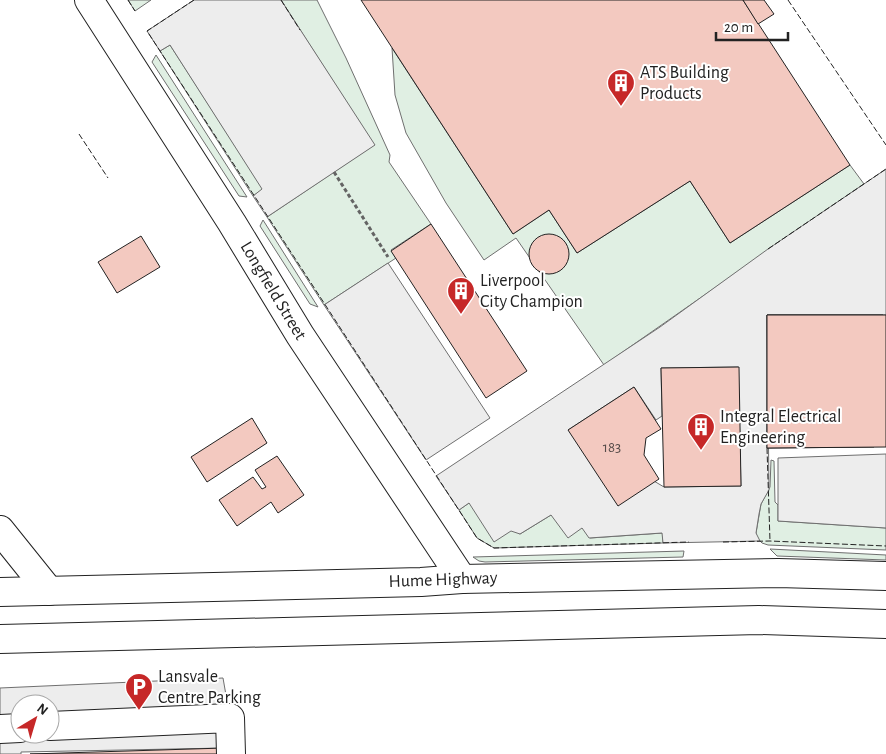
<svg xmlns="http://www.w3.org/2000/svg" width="886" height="754" font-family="'Alegreya Sans',sans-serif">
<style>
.green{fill:#e0efe3;stroke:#6f6f6f}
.parking{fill:#ededed;stroke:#6f6f6f;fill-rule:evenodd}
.building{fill:#f3c9c0;stroke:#222}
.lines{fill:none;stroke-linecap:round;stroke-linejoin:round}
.minor-casing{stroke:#222;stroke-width:30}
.highway-casing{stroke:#222;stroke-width:30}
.path{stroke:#646464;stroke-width:3;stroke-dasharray:4 2.5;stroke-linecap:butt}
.minor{stroke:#fff;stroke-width:28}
.highway{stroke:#fff;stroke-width:28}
.fence{stroke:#222;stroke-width:1;stroke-dasharray:6 2.5;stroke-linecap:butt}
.labels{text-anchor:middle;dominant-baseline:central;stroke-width:4;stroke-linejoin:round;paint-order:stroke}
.number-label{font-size:15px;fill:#564c4a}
.poi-label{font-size:18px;fill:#222;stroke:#fff;text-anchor:start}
.street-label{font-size:18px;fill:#222;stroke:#fff}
</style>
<rect width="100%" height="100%" fill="#fff"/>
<!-- green -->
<g class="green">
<path d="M128 0H151L135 11Z"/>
<path d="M281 0H317L346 58 390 155 389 162 431 224 391 250 396 258 324 305 267 217 374 145Z"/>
<path d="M170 45 263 189 253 196 160 51Z"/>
<path d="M392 48 513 234 549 210 577 253 690 181 730 243 850 165 864 184 604 365 516 238 484 260 446 203 406 133 395 95Z"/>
<path d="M156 55 247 197 239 196 152 62Z"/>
<path d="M263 220 318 307 310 304 260 226Z"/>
<path d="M771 460 774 461 775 502 778 505V521L886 528V550L768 545 762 543 757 538 756 533 761 504 770 487Z"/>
<path d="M469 503 520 534 551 515 583 528 590 538 663 533V543L494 548 477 538 459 510Z"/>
<path d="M770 549 886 555V560L777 556Z"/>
<path d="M684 551 683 557 485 562 479 561 473 557Z"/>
</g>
<!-- parking -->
<g class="parking">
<path d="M194 0H281L375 145 267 217 253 196 262 189 170 45 160 51 147 31Z"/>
<path d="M886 169V315H767L769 490 761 504 759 514 756 533 760 541 663 543 662 533 589 538 582 528 568 538 551 515 520 534 511 531 494 542 469 503 459 510 436 476 660 327 768 249ZM738 367 741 486 664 487 568 430 634 387 656 420 662 416 661 368Z"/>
<path d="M388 263 490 418 426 460 324 305Z"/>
<path d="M886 454V528L778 521V458Z"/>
<path d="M223 678 230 718 224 748 21 752V754H0V688ZM20 704H50V734H20Z"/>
</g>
<!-- building -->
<g class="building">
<path d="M361 0H743L850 165 730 243 690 181 577 253 549 210 513 234Z"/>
<path d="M743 0H764L774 14 758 24Z"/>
<path d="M431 224 527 371 486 398 391 251Z"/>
<circle cx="549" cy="254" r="20"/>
<path d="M141 236 160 267 117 293 98 262Z"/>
<path d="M767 315H883L884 436 874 447 767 448Z"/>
<path d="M767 315H886V447L767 448Z"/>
<path d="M739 367 741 486 664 487 661 368Z"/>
<path d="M634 387 661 429 646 438 644 455 659 479 618 506 568 430Z"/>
<path d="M252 418 267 443 207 482 191 457Z"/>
<path d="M277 456 304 495 278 513 271 502 237 526 219 500 253 477 262 489 266 487 255 470Z"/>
<path d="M224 748V754H30Z"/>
</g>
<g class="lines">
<defs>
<g id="minor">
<path d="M89 0 232 223 300 335 462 579"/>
<path d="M0 530 49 591"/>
<path d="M50 726 230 718 231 754"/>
<path d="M0 729 20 728"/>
</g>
<g id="highway">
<path d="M0 592 421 582 462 579 778 573 886 576"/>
<path d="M0 639 759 620 886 624"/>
</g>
</defs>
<!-- minor casing -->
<use href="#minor" class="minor-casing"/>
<!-- highway casing -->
<use href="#highway" class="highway-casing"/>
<!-- path -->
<path class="path" d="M334 172 388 257"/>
<!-- minor -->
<use href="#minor" class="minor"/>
<!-- highway -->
<use href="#highway" class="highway"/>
<!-- fence -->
<g class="fence">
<path d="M128 0 135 11"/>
<path d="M194 0 147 31 477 538 494 548 689 542"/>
<path d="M281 0 300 30"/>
<path d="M788 0 886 145"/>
<path d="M79 134 108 178"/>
<path d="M768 249 886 169"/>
<path d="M767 448 770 541"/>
<path d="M723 542 770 541 886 546"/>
</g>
</g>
<!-- icons -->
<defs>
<symbol id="building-pin" viewBox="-11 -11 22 30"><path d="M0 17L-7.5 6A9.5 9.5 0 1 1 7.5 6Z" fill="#c62828" stroke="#fff"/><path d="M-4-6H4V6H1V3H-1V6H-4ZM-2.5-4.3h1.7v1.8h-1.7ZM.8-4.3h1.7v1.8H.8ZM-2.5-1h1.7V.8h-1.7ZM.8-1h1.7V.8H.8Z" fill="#fff"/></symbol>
<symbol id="parking-pin" viewBox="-11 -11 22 30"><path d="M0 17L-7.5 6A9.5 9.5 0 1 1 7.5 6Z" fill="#c62828" stroke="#fff"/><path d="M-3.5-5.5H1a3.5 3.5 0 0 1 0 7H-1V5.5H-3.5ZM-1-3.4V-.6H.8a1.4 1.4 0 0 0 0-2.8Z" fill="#fff"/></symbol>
</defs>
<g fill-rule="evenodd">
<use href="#building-pin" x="605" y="67" width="32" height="43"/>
<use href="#building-pin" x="445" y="275" width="32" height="43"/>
<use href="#building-pin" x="685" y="411" width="32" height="43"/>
<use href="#parking-pin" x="123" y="671" width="32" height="43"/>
</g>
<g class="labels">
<!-- number labels -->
<g class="number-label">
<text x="612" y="447">183</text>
</g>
<!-- poi labels -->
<g class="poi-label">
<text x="640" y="73">ATS Building<tspan x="640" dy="21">Products</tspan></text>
<text x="480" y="281">Liverpool<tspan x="480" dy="21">City Champion</tspan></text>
<text x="720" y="417">Integral Electrical<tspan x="720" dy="21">Engineering</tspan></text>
<text x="158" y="677">Lansvale<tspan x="158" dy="21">Centre Parking</tspan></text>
</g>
<!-- street labels -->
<g class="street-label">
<text transform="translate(273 291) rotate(59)">Longfield Street</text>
<text transform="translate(443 580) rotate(-2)">Hume Highway</text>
</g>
</g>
<!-- north arrow -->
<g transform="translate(35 719) rotate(38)"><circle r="24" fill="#ffffff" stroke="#a7a7a7"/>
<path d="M0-4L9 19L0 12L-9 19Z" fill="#c62828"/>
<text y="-8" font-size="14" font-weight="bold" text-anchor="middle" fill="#222222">N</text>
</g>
<!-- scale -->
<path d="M716 32v8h72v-8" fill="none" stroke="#222222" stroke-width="2.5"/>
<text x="724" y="32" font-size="15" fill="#222222" stroke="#ffffff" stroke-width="4" paint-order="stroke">20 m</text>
</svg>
